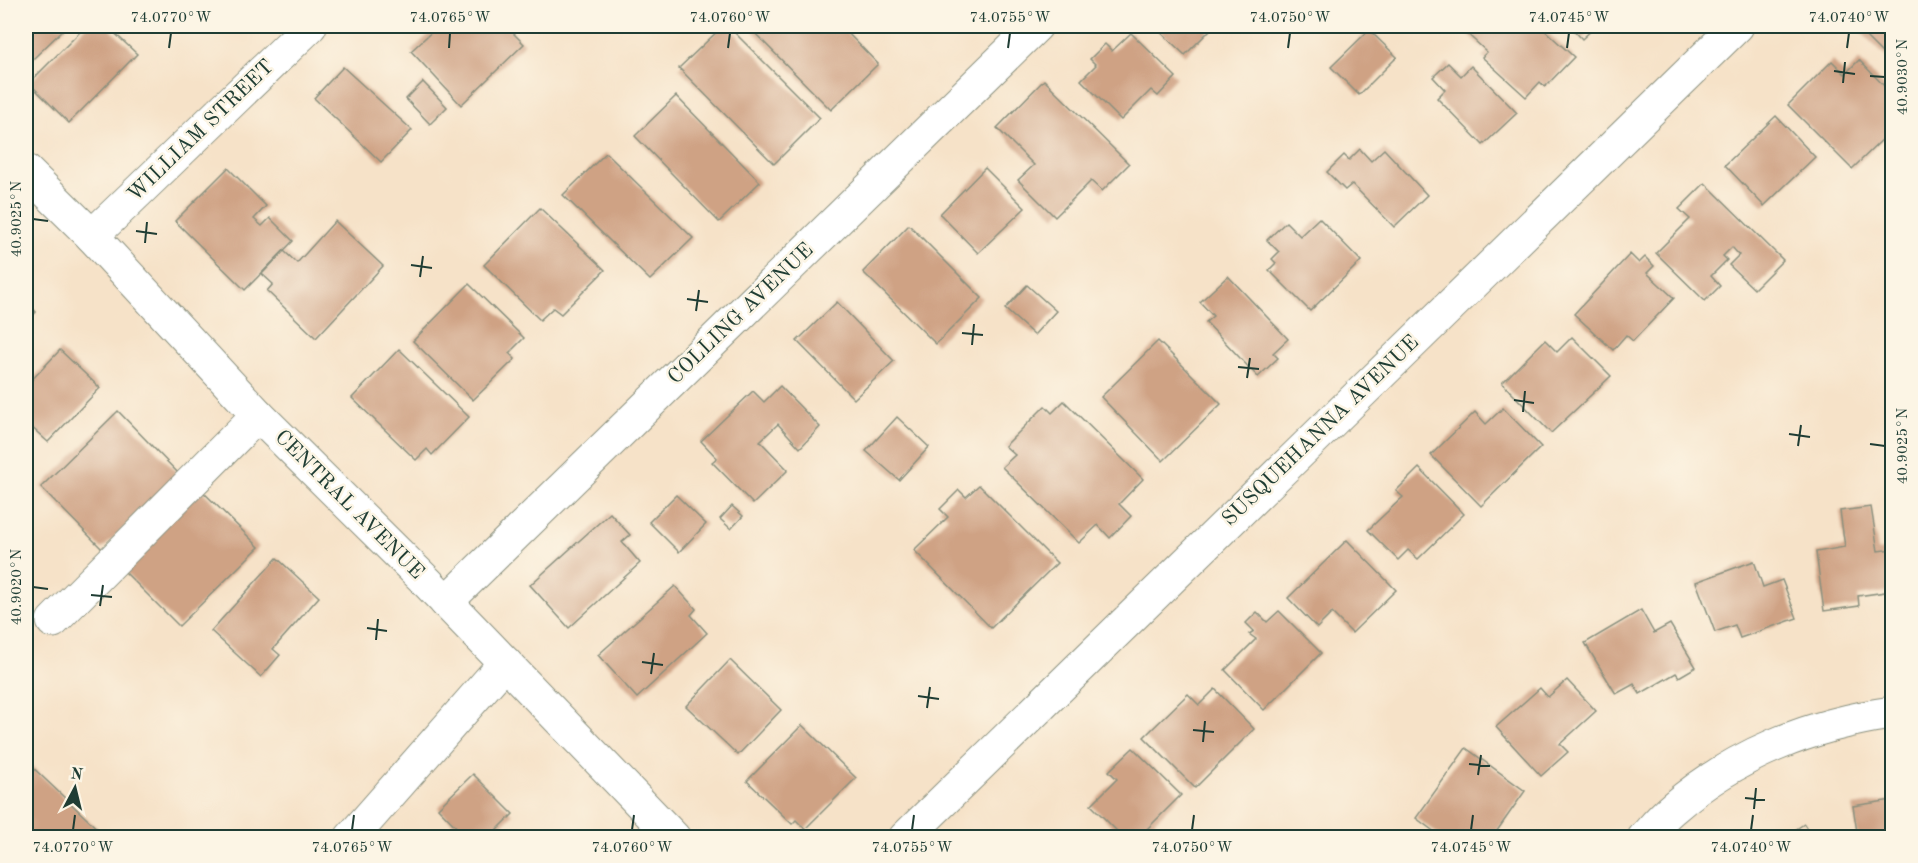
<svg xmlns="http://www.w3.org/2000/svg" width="1918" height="863" font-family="'Old Standard TT',serif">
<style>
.building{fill:#cfa284}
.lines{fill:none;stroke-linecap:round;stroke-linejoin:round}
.minor-casing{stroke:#8a907e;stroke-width:35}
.minor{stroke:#fff;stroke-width:33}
.ticks{fill:none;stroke:#1f3d34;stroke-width:2}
.labels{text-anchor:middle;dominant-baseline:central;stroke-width:5;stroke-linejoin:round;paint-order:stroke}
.street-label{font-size:21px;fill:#1f3d34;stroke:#fcf5e5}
.neatline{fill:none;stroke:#1f3d34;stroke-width:2}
.ticks-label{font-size:15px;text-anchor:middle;fill:#1f3d34}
</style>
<rect width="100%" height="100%" fill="#fcf5e5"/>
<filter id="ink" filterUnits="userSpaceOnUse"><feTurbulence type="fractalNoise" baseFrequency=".0167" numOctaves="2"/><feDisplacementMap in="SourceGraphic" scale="12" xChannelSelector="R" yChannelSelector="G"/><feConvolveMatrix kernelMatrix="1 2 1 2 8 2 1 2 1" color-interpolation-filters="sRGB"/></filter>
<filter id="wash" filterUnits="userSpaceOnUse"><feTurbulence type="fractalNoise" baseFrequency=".008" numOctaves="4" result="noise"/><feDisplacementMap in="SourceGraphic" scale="24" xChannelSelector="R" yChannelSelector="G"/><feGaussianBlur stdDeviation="1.35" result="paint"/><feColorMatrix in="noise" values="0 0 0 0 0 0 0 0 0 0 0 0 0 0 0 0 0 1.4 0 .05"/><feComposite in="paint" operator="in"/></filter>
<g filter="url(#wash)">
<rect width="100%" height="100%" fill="#f6e2c8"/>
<g id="blocks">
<!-- building -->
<g class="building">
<path d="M26 26H67L33 59 26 51Z"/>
<path d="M86 26H107L137 54 69 123 29 83Z"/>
<path d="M438 26H506L524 44 461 105 411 51Z"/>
<path d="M723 26H728L820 118 774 164 679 68Z"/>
<path d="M748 26H841L878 64 831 110Z"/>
<path d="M1154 26H1214L1185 55Z"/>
<path d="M1462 26H1540L1574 57 1545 87 1540 82 1526 97 1482 57 1487 52 1460 27Z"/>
<path d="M1570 26H1596L1582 39Z"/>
<path d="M1868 26H1892V63L1861 32Z"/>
<path d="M1369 30 1397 57 1359 95 1331 67Z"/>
<path d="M1131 33 1176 77 1158 96 1151 90 1121 120 1081 80 1096 65 1090 59 1105 44 1112 51Z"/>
<path d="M1859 60 1892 94V138L1888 134 1852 169 1788 105 1832 61 1845 74Z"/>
<path d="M1448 63 1461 76 1471 66 1517 113 1483 145 1437 98 1445 90 1433 77Z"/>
<path d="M343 67 412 130 381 162 314 98Z"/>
<path d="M1044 80 1129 164 1102 191 1091 181 1055 217 1018 180 1034 165 997 128Z"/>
<path d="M423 82 447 107 430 124 406 99Z"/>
<path d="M676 96 760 182 719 222 635 136Z"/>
<path d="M1776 116 1815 157 1764 206 1725 165Z"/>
<path d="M1360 149 1371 161 1384 149 1427 195 1394 227 1352 184 1345 190 1327 172 1344 155 1349 160Z"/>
<path d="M606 153 693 238 650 280 563 195Z"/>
<path d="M228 168 266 206 254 219 262 226 270 218 293 241 245 290 175 221Z"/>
<path d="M985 168 1025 208 978 253 940 214Z"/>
<path d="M1705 183 1783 260 1754 289 1729 265 1739 255 1732 247 1723 256 1727 260 1711 276 1720 286 1705 301 1656 253 1690 219 1679 209Z"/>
<path d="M540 208 605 270 561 314 553 308 540 320 484 265Z"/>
<path d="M1319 218 1361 261 1310 311 1269 270 1276 263 1272 259 1279 252 1267 240 1286 222 1300 236Z"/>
<path d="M335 221 383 266 316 338 267 291 273 284 262 274 284 251 297 263Z"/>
<path d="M909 225 982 298 936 344 863 272Z"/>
<path d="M1630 254 1639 263 1645 257 1654 266 1647 273 1674 298 1633 341 1626 335 1613 350 1574 314Z"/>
<path d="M1228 276 1288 339 1273 353 1278 358 1258 377 1206 322 1213 316 1200 302Z"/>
<path d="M469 284 524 338 509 353 515 359 473 400 413 341Z"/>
<path d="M1027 285 1056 311 1034 335 1005 309Z"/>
<path d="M26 301 36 312 26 323Z"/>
<path d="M837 302 894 361 854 399 797 341Z"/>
<path d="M1572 337 1611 376 1551 433 1502 383 1545 340 1557 352Z"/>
<path d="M1158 341 1221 404 1163 461 1101 397Z"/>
<path d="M399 349 469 417 432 455 427 449 416 460 352 398Z"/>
<path d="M60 350 100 388 48 442 28 424 26 426V386Z"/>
<path d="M780 386 820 427 800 448 778 424 760 441 788 470 753 504 712 462 717 458 701 441 753 391 764 402Z"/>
<path d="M1064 401 1143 479 1119 504 1131 516 1110 538 1098 525 1079 543 1002 467 1015 455 1005 446 1045 406 1052 413Z"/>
<path d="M1503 408 1541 447 1481 506 1431 455 1475 412 1486 424Z"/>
<path d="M118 411 180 475 102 549 41 487Z"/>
<path d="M897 417 929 447 899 480 866 451Z"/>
<path d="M1419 468 1464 514 1418 559 1408 550 1398 560 1368 530 1403 497 1396 491Z"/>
<path d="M194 483 259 547 179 626 115 562Z"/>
<path d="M979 485 1057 563 991 628 914 550 948 517 940 509 959 490 966 497Z"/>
<path d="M676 495 706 524 679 552 649 522Z"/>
<path d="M732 506 743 516 731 529 720 519Z"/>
<path d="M1871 507 1878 551 1892 549V591L1858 596 1859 606 1824 611 1816 552 1845 547 1840 511Z"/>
<path d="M610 513 630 535 622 542 640 563 569 628 530 585Z"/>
<path d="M1347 540 1396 590 1352 633 1332 613 1317 628 1288 598Z"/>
<path d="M277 558 319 597 273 649 280 655 261 677 211 631Z"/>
<path d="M1754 561 1763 587 1782 580 1797 618 1740 638 1735 625 1715 632 1696 582Z"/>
<path d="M675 586 696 609 691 615 707 633 637 698 598 655Z"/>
<path d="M1641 610 1654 633 1670 624 1696 667 1679 677 1676 673 1640 694 1634 684 1616 694 1585 643Z"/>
<path d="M1279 611 1321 653 1264 710 1225 670 1256 639 1249 634 1254 631 1246 623 1257 612 1267 622Z"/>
<path d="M730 660 781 710 738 755 686 706Z"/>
<path d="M1567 680 1596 711 1560 744 1568 752 1541 776 1496 727 1540 688 1548 697Z"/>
<path d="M1215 689 1254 729 1195 788 1144 737 1188 694 1199 705Z"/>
<path d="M802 725 856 778 805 829 796 820 792 824 747 781Z"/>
<path d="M1133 748 1181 795 1138 838H1124L1091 805 1117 779 1109 771Z"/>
<path d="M1466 748 1525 791 1492 838H1481L1472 831 1468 838H1443L1416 818Z"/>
<path d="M26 761 107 838H26Z"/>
<path d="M473 774 513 814 489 838H467L438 808Z"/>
<path d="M1892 800V838H1858L1853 806Z"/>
<path d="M1804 824 1813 838H1783Z"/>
</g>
</g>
</g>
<g filter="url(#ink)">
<use href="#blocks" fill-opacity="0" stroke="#8a907e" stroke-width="1.5"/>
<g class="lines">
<defs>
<g id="minor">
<path d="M26 171 92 236 258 415 426 581 674 838"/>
<path d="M92 236 310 26"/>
<path d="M446 602 1036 26"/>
<path d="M53 621 258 415"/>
<path d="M351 838 505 663"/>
<path d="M905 838 1737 26"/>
<path d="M1644 838C1653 828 1662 817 1673 808 1734 755 1812 724 1892 713"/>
</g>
</defs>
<!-- minor casing -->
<use href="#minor" class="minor-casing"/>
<!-- minor -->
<use href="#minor" class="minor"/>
</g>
</g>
<!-- ticks -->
<path class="ticks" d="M169 48 171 33M449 48 450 33M728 48 730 33M1008 48 1010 33M1288 48 1290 33M1567 48 1569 33M1847 48 1849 33M1834 71 1855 74M1870 76 1885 77M1843 83 1845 62M33 219 48 221M136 231 157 234M145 243 147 222M411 265 432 268M420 277 423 256M687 299 708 302M696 311 699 290M962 333 983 335M972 345 974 324M1238 367 1259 369M1247 378 1250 358M1514 400 1534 403M1523 412 1525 391M1789 434 1810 437M1870 444 1885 446M1798 446 1801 425M33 587 48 589M91 595 112 597M100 606 103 585M367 628 387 631M376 640 378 619M642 662 663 665M651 674 654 653M918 696 939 699M927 708 930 687M1193 730 1214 732M1203 742 1205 721M1469 764 1490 766M1478 775 1481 755M1745 798 1765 800M1754 809 1756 788M73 830 75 815M352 830 354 815M632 830 634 815M912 830 914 815M1192 830 1194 815M1471 830 1473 815M1751 830 1753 815"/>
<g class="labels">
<!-- street labels -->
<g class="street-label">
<text transform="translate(201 131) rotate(-44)">WILLIAM STREET</text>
<text transform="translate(741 314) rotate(-44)">COLLING AVENUE</text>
<text transform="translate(1321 431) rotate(-44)">SUSQUEHANNA AVENUE</text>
<text transform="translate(349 505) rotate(45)">CENTRAL AVENUE</text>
</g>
</g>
<!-- margin -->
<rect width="1918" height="863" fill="none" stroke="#fcf5e5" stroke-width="66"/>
<!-- north arrow -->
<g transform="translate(75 788) rotate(7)" stroke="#fcf5e5" stroke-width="4.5" paint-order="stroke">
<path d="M0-4.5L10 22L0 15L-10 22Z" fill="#1f3d34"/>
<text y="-9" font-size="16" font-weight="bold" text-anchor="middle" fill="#1f3d34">N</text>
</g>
<rect x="33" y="33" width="1852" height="797" class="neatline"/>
<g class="ticks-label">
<text x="171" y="22">74.0770°W</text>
<text x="450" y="22">74.0765°W</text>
<text x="730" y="22">74.0760°W</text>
<text x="1010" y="22">74.0755°W</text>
<text x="1290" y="22">74.0750°W</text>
<text x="1569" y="22">74.0745°W</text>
<text x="1849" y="22">74.0740°W</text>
<text transform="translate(1902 77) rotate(-90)" y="5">40.9030°N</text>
<text transform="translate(16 219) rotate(-90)" y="5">40.9025°N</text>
<text transform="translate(1902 446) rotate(-90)" y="5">40.9025°N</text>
<text transform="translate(16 587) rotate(-90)" y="5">40.9020°N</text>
<text x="73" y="852">74.0770°W</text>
<text x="352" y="852">74.0765°W</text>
<text x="632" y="852">74.0760°W</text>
<text x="912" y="852">74.0755°W</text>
<text x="1192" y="852">74.0750°W</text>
<text x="1471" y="852">74.0745°W</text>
<text x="1751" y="852">74.0740°W</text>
</g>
</svg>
